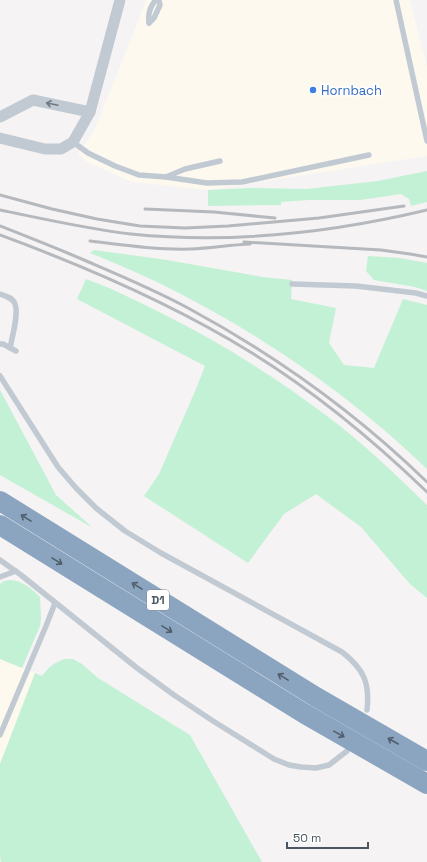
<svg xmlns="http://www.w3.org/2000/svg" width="427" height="862" font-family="'Space Grotesk',sans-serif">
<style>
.commercial{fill:#fdf9ef}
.green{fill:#c3f1d5}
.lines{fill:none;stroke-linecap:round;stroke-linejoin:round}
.service{stroke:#c1cad2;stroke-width:5.5}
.minor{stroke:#c1cad2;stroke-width:11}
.motorway{stroke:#8ba5c1;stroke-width:20}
.rail{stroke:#b5b8bd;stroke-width:3}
.oneway{stroke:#6e7983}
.oneway2{stroke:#505e6b}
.shop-dot{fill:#3f7fe0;stroke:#fff;stroke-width:1.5}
.labels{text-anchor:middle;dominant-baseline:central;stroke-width:3.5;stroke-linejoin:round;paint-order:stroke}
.shield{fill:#fff;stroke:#808990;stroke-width:1}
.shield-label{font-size:12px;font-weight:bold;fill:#4a5661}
.shop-label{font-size:13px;fill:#366cbe;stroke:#fff;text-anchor:start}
</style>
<rect width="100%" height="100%" fill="#f5f3f3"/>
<!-- commercial -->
<g class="commercial">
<path d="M146 0H410L427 67V156L208 190 132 182 87 162 78 154 95 129 137 24Z"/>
<path d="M0 659 35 673 0 764Z"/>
</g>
<!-- green -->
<g class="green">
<path d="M427 171V202L411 206 409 199 401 194 360 200H309L281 202V205L208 206V190L250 188 306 189 378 181Z"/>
<path d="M94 250 167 260 263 277 292 280 291 299 336 308 329 343 344 365 374 368 403 299 427 305V469C358 402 277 345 192 300 159 282 125 267 90 253Z"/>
<path d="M368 256 400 258 427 263V291L415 287 374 280 366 271Z"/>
<path d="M86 279C94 282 101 285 109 288 126 296 144 304 161 313 220 342 275 377 327 416 363 443 395 474 427 505V598L410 584 361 527 316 494 284 514 248 563 144 496 159 474 196 389 205 366 77 299Z"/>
<path d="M0 390 56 495 93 528 0 475Z"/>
<path d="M10 580C21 580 32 589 40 597L41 619 40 626 22 668 0 659V584L4 581Z"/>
<path d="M65 659H73L82 664 98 678 190 735 262 862H1L0 856V764L35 673 42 676C50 666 53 663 65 659Z"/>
</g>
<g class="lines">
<!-- service -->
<g class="service">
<path d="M396 0 427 141"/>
<path d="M149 23 154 18 160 5 159 0"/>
<path d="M149 23C148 15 150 6 156 0"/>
<path d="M73 142 88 153 115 166 139 175 166 177 207 183 242 182 369 155"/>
<path d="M166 177 185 169 220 161"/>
<path d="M292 284 356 286 416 293 427 296"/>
<path d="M0 294C6 296 13 298 15 304 19 313 12 338 10 348"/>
<path d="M0 344H3L16 351"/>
<path d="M0 376 58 467 76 488 96 508 125 531 161 553 342 652C364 669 370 683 367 710"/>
<path d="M0 560 21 575 137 668 174 695 213 721 274 759 289 765 301 767 316 768 329 765 347 751"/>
<path d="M0 577 16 571"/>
<path d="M0 735 46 626 55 603"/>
</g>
<!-- minor -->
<g class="minor">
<path d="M0 117 33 100 90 112"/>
<path d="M0 138 45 149H61L73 142 90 112 120 0"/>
</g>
<!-- motorway -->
<g class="motorway">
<path d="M0 501 316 697 427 761"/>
<path d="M0 525 305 714 427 784"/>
</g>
<!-- rail -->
<g class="rail">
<path d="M0 195 52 209 97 219 140 226 185 228 228 226 319 218 404 206"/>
<path d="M145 209 214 212 275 218"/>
<path d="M0 210C44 219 87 229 131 234 230 244 331 233 427 210"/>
<path d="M0 226C28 237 56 248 84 260 119 275 155 290 188 308 275 355 356 413 427 482"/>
<path d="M0 235C87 267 173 304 252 353 315 392 373 440 427 492"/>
<path d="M90 241C123 245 157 250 191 249 211 248 230 245 250 244"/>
<path d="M244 242 381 250 410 254 427 257"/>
</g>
</g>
<!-- one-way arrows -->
<defs><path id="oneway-shaft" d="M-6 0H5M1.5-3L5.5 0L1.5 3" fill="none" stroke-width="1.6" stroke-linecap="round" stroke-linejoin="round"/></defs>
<use class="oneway" href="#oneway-shaft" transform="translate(52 104) rotate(-168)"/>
<g class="oneway2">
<use href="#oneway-shaft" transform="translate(26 518) rotate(-148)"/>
<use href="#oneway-shaft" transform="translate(57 561) rotate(32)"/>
<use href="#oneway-shaft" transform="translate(137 586) rotate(-148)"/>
<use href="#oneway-shaft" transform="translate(167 629) rotate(32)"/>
<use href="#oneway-shaft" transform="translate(283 677) rotate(-149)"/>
<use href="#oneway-shaft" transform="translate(339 734) rotate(29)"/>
<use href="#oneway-shaft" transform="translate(393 741) rotate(-150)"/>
</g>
<!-- markers -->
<circle class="shop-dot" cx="313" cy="90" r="4"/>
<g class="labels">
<!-- shield labels -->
<rect class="shield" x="147" y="590" width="22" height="20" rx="3"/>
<g class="shield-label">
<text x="158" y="600">D1</text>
</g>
<!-- shop labels -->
<g class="shop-label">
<text x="321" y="90">Hornbach</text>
</g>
</g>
<!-- scale -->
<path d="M287 842v6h81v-6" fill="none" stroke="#4a5661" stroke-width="2"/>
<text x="293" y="842" font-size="12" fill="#4a5661" stroke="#ffffff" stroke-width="3" paint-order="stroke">50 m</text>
</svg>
